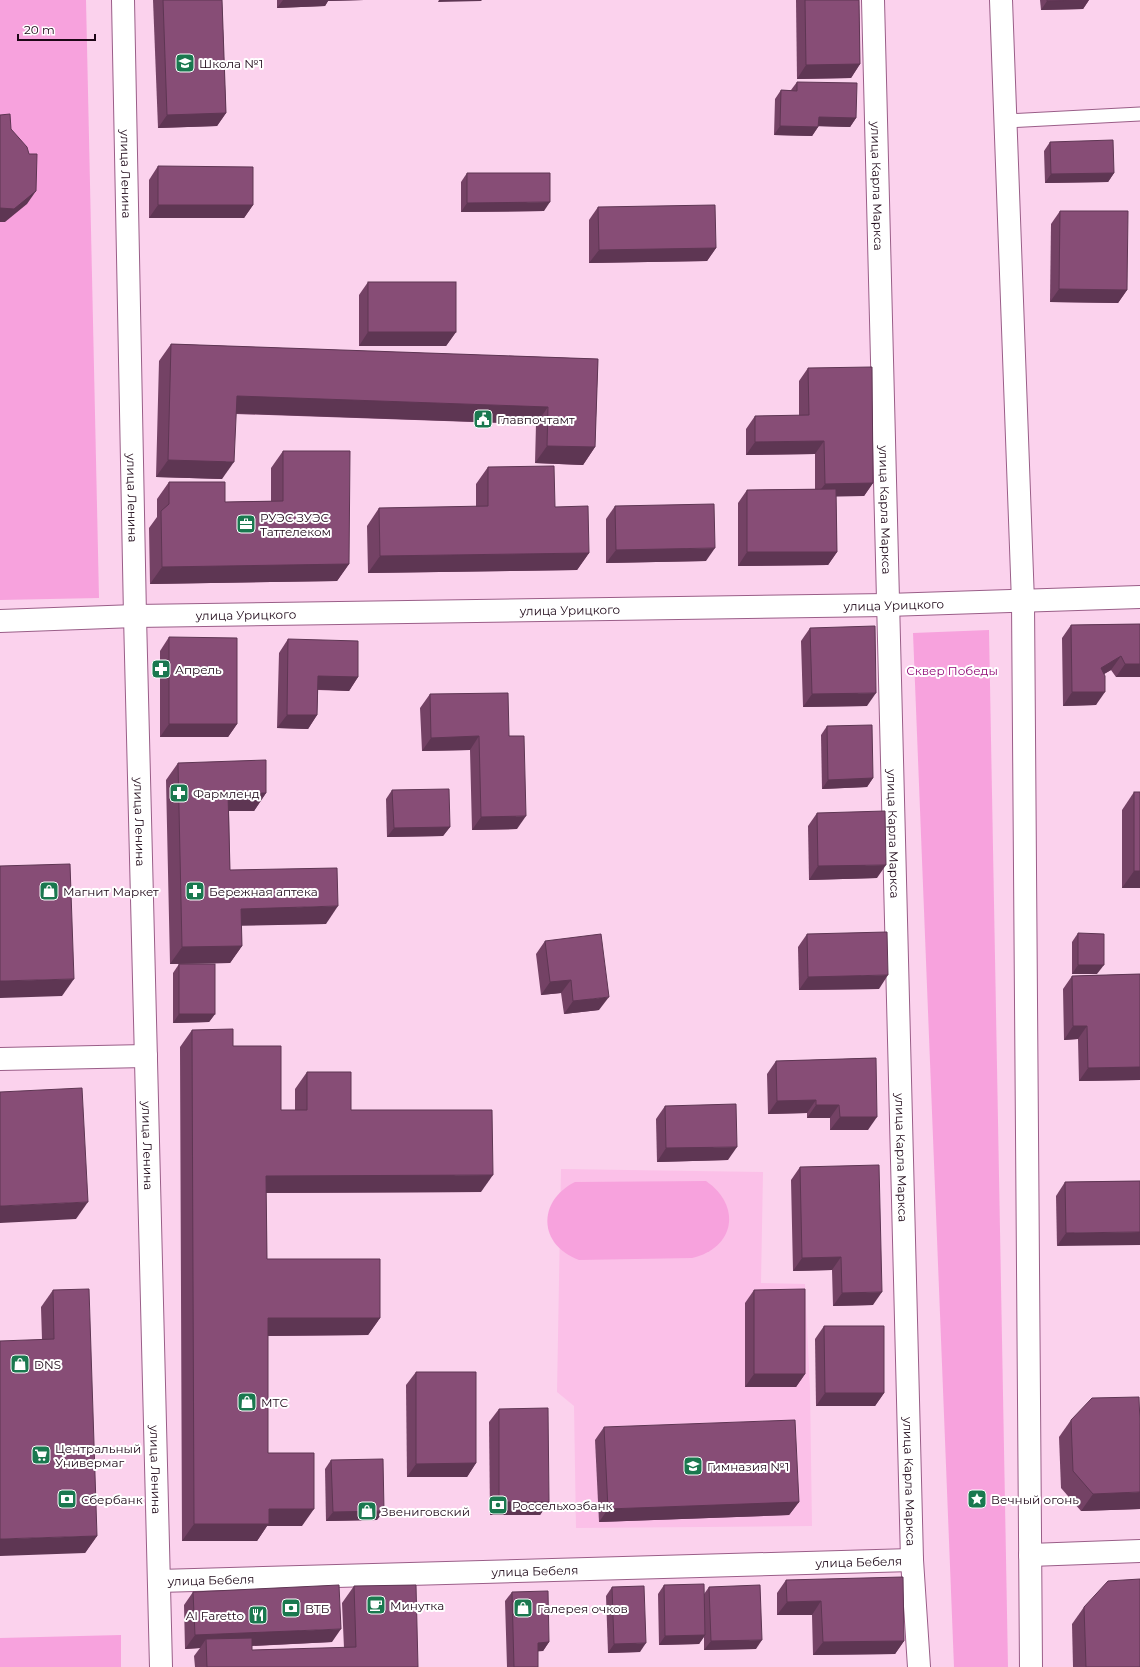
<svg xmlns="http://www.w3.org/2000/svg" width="1140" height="1667" font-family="Montserrat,sans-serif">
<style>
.built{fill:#fbc0e8}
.green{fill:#f7a2dd}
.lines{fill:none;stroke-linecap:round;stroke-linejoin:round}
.service-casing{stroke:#9a5e88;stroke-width:15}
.minor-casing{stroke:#9a5e88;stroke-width:24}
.tertiary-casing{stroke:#9a5e88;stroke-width:24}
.secondary-casing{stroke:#9a5e88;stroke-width:24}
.service{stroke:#fff;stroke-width:13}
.minor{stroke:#fff;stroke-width:22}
.tertiary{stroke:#fff;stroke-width:22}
.secondary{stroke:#fff;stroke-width:22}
.wall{fill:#744265}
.shaded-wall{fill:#5e3653}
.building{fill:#874d76;stroke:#5e3653}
.labels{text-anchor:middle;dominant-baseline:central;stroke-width:4;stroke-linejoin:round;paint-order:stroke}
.poi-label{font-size:12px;fill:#1d0717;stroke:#fff;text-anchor:start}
.street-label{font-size:12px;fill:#1d0717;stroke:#fff}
.park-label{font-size:12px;fill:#900976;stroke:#fff}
</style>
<rect width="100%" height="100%" fill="#fbd2ed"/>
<!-- built -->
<path class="built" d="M561 1169 763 1172 761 1283 805 1284 810 1389 812 1526 576 1528 574 1406 557 1392Z"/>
<!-- green -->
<g class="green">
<path d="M0 0H86L99 598 0 600Z"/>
<path d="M989 630 1008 1667H954L913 633Z"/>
<path d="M706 1181C742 1206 735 1248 692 1258L579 1260C538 1245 537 1201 575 1182Z"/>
<path d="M121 1635V1667H0V1638Z"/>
</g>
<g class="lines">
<defs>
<path id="service" d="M1006 121 1140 114"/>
<g id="minor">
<path id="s1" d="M0 621 135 616 887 605 1140 597"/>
<path d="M0 1059 146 1056"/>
<path d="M1030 1555 1140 1551"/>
<path id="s2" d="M159 1581 912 1560"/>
</g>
<g id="tertiary">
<path id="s3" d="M123 0 135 616 161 1667"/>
</g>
<g id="secondary">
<path id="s4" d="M873 0 912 1560 919 1667"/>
<path d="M1001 0 1023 602 1031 1667"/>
</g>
</defs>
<!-- service casing -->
<use href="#service" class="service-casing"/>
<!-- minor casing -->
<use href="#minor" class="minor-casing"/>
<!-- tertiary casing -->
<use href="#tertiary" class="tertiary-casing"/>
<!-- secondary casing -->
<use href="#secondary" class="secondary-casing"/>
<!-- service -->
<use href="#service" class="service"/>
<!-- minor -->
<use href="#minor" class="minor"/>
<!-- tertiary -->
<use href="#tertiary" class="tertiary"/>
<!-- secondary -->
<use href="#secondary" class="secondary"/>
</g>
<!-- wall -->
<g class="wall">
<path d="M153 0H222L226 113 217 126 158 128Z"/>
<path d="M277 0H364L328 1 325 6 277 8Z"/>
<path d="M796 0H859L860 64 851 78 797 79Z"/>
<path d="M1040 0H1089L1083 9 1041 10Z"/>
<path d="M797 82 856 118 850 127 818 126V127L812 136 774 135 775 99 781 90H791Z"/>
<path d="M1050 142 1114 173 1108 182 1045 183 1044 151Z"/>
<path d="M158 166 253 205 244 218H149V180Z"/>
<path d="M467 173 544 211 461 212V182Z"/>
<path d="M598 207 716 248 707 261 589 263V220Z"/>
<path d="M1060 211 1127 290 1118 303 1050 302 1051 224Z"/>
<path d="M368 282 456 332 446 346H359V295Z"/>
<path d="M171 344 598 359 595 447 583 465 535 463 536 424 236 414 222 479 156 477 159 361Z"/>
<path d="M808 368 873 483 864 496H836L837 552 828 565 738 566V503L747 490 815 489V454L746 455V429L755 416H799V381Z"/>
<path d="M283 451 349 564 337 581 150 584 149 528 157 517V499L169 482 225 502 271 501V468Z"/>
<path d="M488 467 589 553 577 570 368 573 367 526 379 508 476 507V484Z"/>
<path d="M615 506 706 561 606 563V519Z"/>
<path d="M1140 624V677H1116L1111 670 1104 674 1096 705 1063 706 1062 638 1071 625Z"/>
<path d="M810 628 867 706 803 707 801 641Z"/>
<path d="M169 637 237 724 228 737H160V651Z"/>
<path d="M288 639 358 677 349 691 318 690 317 715 308 729 277 728 279 653Z"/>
<path d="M430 694 509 736 517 829 472 830 470 750 422 751 420 708Z"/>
<path d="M827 726 873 778 867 787 822 789 821 735Z"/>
<path d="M178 763 266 793 254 811H229L230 870 326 924 241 925 242 946 230 963 170 964 166 780Z"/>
<path d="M392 790 450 827 443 836 387 837 386 799Z"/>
<path d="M1134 792 1140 888H1122V810Z"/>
<path d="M817 813 877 878 809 880 808 826Z"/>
<path d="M1078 933 1097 974H1072V942Z"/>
<path d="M807 934 879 989 799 990 798 947Z"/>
<path d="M545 941 599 1010 564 1014 561 993 541 995 536 954Z"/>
<path d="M179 964 215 1014 209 1022 173 1023V973Z"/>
<path d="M1140 974V1080L1079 1081 1078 1039 1064 1040 1063 989 1072 976Z"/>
<path d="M192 1030 233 1046 281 1110H295V1089L307 1072 351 1110 481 1192 266 1193 267 1259 380 1318 368 1335 268 1336V1453L302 1526H267L257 1541H182L180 1047Z"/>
<path d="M876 1058 868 1130H830V1118H807V1113L768 1114 767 1074 776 1061Z"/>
<path d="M665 1106 728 1160 657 1162 656 1119Z"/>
<path d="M800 1167 873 1305 833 1306 832 1270 793 1271 791 1180Z"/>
<path d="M1140 1181 1057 1246 1056 1196 1065 1182Z"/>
<path d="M53 1290 97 1536 85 1553 42 1340 41 1307Z"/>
<path d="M754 1290 805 1374 796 1387H745V1303Z"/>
<path d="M824 1326 884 1393 875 1406H816L815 1339Z"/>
<path d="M416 1372 476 1463 467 1477H407L406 1385Z"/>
<path d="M499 1409 549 1502 540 1515H490L489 1422Z"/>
<path d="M1071 1420 1140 1509 1081 1511 1061 1488 1059 1437Z"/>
<path d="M604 1427 799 1502 789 1515 599 1522 595 1440Z"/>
<path d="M331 1460 377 1520 326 1521 325 1469Z"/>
<path d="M786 1580 904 1641 895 1654 813 1655 812 1615H777V1593Z"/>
<path d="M664 1585 704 1594 709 1587 756 1649 704 1650V1637L699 1644 659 1645 658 1594Z"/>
<path d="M354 1586 418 1667H195L194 1656 200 1648 185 1649 184 1605 193 1592 332 1642 252 1646V1650L344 1648 342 1603Z"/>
<path d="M612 1587 640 1652 608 1653 606 1596Z"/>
<path d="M512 1592 549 1642 543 1651H538V1667H507L505 1601Z"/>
<path d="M1084 1607 1140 1667H1073L1072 1624Z"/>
</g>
<!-- shaded-wall -->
<g class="shaded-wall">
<path d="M283 0H364L328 1 325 6 277 8Z"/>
<path d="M439 0H482L481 1 438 2Z"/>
<path d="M1089 0 1083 9 1041 10 1047 1Z"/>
<path d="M860 64 851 78 797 79 806 65Z"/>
<path d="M226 113 217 126 158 128 167 115Z"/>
<path d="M819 117 856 118 850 127 812 126Z"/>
<path d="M780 126 818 127 812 136 774 135Z"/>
<path d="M1114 173 1108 182 1045 183 1051 174Z"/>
<path d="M36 191 27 204 5 222H0V208Z"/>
<path d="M550 202 544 211 461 212 467 203Z"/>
<path d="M158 205H253L244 218H149Z"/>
<path d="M716 248 707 261 589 263 599 250Z"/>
<path d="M1059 289 1127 290 1118 303 1050 302Z"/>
<path d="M368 332H456L446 346H359Z"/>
<path d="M237 396 548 407 536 424 225 413Z"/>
<path d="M824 441 815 454 746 455 755 442Z"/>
<path d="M547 446 595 447 583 465 535 463Z"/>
<path d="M168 460 234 462 222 479 156 477Z"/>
<path d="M873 483 864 496 815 497 825 484Z"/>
<path d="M715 548 706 561 606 563 616 550Z"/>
<path d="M747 552H837L828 565 738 566Z"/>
<path d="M589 553 577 570 368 573 380 556Z"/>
<path d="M349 564 337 581 150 584 162 567Z"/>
<path d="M1121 656 1111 670 1092 681 1101 668Z"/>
<path d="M1125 664H1140V677H1116Z"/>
<path d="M318 676 358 677 349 691 309 689Z"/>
<path d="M1072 692H1105L1096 705 1063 706Z"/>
<path d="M876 693 867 706 803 707 812 694Z"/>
<path d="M287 715H317L308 729 277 728Z"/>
<path d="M169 724H237L228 737H160Z"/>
<path d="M479 736 470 750 422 751 431 738Z"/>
<path d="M873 778 867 787 822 789 828 780Z"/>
<path d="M266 793 254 811H216L228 794Z"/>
<path d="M526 816 517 829 472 830 481 817Z"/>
<path d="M450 827 443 836 387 837 394 828Z"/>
<path d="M886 865 877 878 809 880 818 866Z"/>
<path d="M1134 871H1140V888H1122Z"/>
<path d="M338 906 326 924 229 926 241 909Z"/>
<path d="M242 946 230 963 170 964 182 947Z"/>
<path d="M1078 965H1104L1097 974H1072Z"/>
<path d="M888 975 879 989 799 990 808 977Z"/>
<path d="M74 979 62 996 0 998V981Z"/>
<path d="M571 980 561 993 541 995 550 982Z"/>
<path d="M609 997 599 1010 564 1014 573 1001Z"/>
<path d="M179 1014H215L209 1022 173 1023Z"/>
<path d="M1073 1026H1087L1078 1039 1064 1040Z"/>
<path d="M1140 1067V1080L1079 1081 1088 1068Z"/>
<path d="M816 1100 807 1113 768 1114 777 1101Z"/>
<path d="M816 1105H839L830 1118H807Z"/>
<path d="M840 1117H877L868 1130H830Z"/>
<path d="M737 1147 728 1160 657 1162 666 1148Z"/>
<path d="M493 1175 481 1192 254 1193 266 1176Z"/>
<path d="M88 1202 76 1219 0 1223V1206Z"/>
<path d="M1140 1232V1245L1057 1246 1066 1233Z"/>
<path d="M841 1257 832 1270 793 1271 802 1258Z"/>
<path d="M882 1292 873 1305 833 1306 842 1293Z"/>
<path d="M268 1318H380L368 1335 256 1336Z"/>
<path d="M754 1374H805L796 1387H745Z"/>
<path d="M825 1393H884L875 1406H816Z"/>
<path d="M476 1463 467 1477H407L416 1464Z"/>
<path d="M1140 1492V1509L1081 1511 1093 1494Z"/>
<path d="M499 1502H549L540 1515H490Z"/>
<path d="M799 1502 789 1515 599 1522 608 1509Z"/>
<path d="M269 1509H314L302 1526H267L257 1541H182L194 1524Z"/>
<path d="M384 1511 377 1520 326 1521 333 1512Z"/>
<path d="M97 1536 85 1553 0 1556V1539Z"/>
<path d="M821 1601 812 1615H777L787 1602Z"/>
<path d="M341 1629 332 1642 206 1648V1639L200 1648 185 1649 195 1635Z"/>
<path d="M705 1635 699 1644 659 1645 665 1636Z"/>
<path d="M762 1640 756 1649 704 1650 711 1641Z"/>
<path d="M904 1641 895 1654 813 1655 823 1642Z"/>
<path d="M549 1642 543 1651 531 1652 538 1643Z"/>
<path d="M646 1643 640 1652 608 1653 614 1644Z"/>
</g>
<!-- building -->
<g class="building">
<path d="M163 0H222L226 113 167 115Z"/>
<path d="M805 0H859L860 64 806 65Z"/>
<path d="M1047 0H1082L1047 1Z"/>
<path d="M797 82 857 83 856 118 819 117 818 127 780 126 781 90 797 91Z"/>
<path d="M10 114 11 129 27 147 29 154H37L36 191 14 209 0 208V115Z"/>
<path d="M1113 140 1114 173 1051 174 1050 142Z"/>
<path d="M158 166 253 167V205H158Z"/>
<path d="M467 173H550V202L467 203Z"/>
<path d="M715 205 716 248 599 250 598 207Z"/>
<path d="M1060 211H1128L1127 290 1059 289Z"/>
<rect x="368" y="282" width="88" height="50"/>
<path d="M171 344 598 359 595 447 547 446 548 407 237 396 234 462 168 460Z"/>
<path d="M872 367 873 483 825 484 824 441 755 442V416L809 415 808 368Z"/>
<path d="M283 451H350L349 564 162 567 161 511 169 504V482H225V502L283 501Z"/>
<path d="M554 466 555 507 588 506 589 553 380 556 379 508 488 506V467Z"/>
<path d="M836 489 837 552H747V490Z"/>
<path d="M714 504 715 548 616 550 615 506Z"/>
<path d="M1140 624V664H1125L1121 656 1101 668 1105 676V692H1072L1071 625Z"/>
<path d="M875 626 876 693 812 694 810 628Z"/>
<path d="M169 637 237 638V724H169Z"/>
<path d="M288 639 358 641V677L318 676 317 715H287Z"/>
<path d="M508 693 509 736H524L526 816 481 817 479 736 431 738 430 694Z"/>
<path d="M872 725 873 778 828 780 827 726Z"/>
<path d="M266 760V793L228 794 230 870 337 868 338 906 241 909 242 946 182 947 178 763Z"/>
<path d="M449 789 450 827 394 828 392 790Z"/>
<rect x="1134" y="792" width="6" height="79"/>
<path d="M885 811 886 865 818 866 817 813Z"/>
<path d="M70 864 74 979 0 981V866Z"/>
<path d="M887 932 888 975 808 977 807 934Z"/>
<path d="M1078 933 1104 934V965H1078Z"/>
<path d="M601 934 609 997 573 1001 571 980 550 982 545 941Z"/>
<rect x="179" y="964" width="36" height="50"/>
<path d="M1140 974V1067L1088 1068 1087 1026H1073L1072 976Z"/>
<path d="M233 1029V1046H281V1110H307V1072H351V1110H492L493 1175 266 1176 267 1259H380V1318H268V1453H314V1509H269V1524H194L192 1030Z"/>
<path d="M876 1058 877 1117H840L839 1105H816V1100L777 1101 776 1061Z"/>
<path d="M82 1088 88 1202 0 1206V1092Z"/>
<path d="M736 1104 737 1147 666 1148 665 1106Z"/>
<path d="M879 1165 882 1292 842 1293 841 1257 802 1258 800 1167Z"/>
<path d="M1140 1181V1232L1066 1233 1065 1182Z"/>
<path d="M89 1289 97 1536 0 1539V1341L54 1339 53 1290Z"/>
<path d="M805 1289V1374H754V1290Z"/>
<path d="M824 1326H884V1393H825Z"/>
<path d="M416 1372H476V1463L416 1464Z"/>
<path d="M1139 1397 1140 1424V1492L1093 1494 1073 1471 1071 1420 1092 1398Z"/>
<path d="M548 1408 549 1502H499V1409Z"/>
<path d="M795 1420 799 1502 608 1509 604 1427Z"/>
<path d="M383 1459 384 1511 333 1512 331 1460Z"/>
<path d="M903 1577 904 1641 823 1642 821 1601 787 1602 786 1580Z"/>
<path d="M1140 1579V1667H1086L1084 1607 1108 1581Z"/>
<path d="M704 1584 705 1635 665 1636 664 1585Z"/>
<path d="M339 1585 341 1629 195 1635 193 1592Z"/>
<path d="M416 1585 418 1667H207L206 1639 252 1638V1650L356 1647 354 1586Z"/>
<path d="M760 1585 762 1640 711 1641 709 1587Z"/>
<path d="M644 1586 646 1643 614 1644 612 1587Z"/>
<path d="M548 1591 549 1642 538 1643V1667H514L512 1592Z"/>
</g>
<!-- icons -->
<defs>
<symbol id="school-square" viewBox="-11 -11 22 22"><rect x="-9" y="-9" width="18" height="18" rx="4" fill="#1a784f" stroke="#fff"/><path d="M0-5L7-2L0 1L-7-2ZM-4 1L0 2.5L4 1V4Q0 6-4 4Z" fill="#fff"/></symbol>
<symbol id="civic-square" viewBox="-11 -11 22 22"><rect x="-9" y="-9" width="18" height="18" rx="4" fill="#1a784f" stroke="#fff"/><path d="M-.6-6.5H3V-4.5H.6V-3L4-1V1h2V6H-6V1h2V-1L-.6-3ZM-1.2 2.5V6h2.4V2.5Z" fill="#fff"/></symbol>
<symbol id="office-square" viewBox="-11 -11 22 22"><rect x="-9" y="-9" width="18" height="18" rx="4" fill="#1a784f" stroke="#fff"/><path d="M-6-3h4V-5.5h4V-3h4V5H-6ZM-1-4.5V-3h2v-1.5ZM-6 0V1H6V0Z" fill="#fff"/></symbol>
<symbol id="pharmacy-square" viewBox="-11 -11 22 22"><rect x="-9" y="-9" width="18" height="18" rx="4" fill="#1a784f" stroke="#fff"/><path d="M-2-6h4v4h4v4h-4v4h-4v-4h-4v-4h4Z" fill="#fff"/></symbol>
<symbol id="shop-square" viewBox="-11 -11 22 22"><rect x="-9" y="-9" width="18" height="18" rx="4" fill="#1a784f" stroke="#fff"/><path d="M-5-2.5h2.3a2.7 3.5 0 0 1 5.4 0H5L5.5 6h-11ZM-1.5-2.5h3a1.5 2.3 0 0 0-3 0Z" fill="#fff"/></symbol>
<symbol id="supermarket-square" viewBox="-11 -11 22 22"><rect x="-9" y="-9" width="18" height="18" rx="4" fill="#1a784f" stroke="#fff"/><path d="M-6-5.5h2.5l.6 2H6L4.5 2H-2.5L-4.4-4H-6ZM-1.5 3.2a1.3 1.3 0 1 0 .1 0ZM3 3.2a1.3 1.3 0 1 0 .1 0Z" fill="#fff"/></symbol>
<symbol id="bank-square" viewBox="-11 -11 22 22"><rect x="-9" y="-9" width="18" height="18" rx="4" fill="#1a784f" stroke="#fff"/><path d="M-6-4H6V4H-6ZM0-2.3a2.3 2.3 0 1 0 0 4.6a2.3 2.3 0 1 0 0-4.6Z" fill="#fff"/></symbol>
<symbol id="sight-square" viewBox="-11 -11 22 22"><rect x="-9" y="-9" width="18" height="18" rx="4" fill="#1a784f" stroke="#fff"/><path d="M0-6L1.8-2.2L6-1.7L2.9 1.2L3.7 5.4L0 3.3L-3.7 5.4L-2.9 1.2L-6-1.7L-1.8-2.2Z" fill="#fff"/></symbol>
<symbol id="cafe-square" viewBox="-11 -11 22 22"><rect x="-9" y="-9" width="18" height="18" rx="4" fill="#1a784f" stroke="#fff"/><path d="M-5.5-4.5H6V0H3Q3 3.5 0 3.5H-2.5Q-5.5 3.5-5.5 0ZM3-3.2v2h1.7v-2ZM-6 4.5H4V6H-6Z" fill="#fff"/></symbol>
<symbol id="restaurant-square" viewBox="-11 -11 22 22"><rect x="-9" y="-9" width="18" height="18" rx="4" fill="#1a784f" stroke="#fff"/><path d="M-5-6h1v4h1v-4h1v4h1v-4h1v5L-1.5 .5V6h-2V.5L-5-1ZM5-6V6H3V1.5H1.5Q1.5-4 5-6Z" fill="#fff"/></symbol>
</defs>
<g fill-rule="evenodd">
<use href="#school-square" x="174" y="52" width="22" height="22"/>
<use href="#civic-square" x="472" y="408" width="22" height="22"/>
<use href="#office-square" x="235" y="513" width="22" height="22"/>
<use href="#pharmacy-square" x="150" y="658" width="22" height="22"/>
<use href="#pharmacy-square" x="168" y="782" width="22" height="22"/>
<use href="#shop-square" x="38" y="880" width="22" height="22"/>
<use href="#pharmacy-square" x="184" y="880" width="22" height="22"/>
<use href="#shop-square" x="9" y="1353" width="22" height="22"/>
<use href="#shop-square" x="236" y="1391" width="22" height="22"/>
<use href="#supermarket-square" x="30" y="1444" width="22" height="22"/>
<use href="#school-square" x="682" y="1455" width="22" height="22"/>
<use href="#bank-square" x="56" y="1488" width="22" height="22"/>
<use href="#sight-square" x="966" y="1488" width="22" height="22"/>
<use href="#bank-square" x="487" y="1494" width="22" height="22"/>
<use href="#shop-square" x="356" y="1500" width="22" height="22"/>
<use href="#cafe-square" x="365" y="1594" width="22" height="22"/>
<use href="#bank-square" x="280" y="1597" width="22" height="22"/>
<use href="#shop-square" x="512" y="1597" width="22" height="22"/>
<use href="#restaurant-square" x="247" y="1604" width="22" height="22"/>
</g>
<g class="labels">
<!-- poi labels -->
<g class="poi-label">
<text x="199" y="63">Школа №1</text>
<text x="497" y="419">Главпочтамт</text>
<text x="260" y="517">РУЭС ЗУЭС<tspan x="260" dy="14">Таттелеком</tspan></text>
<text x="175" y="669">Апрель</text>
<text x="193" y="793">Фармленд</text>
<text x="63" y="891">Магнит Маркет</text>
<text x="209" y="891">Бережная аптека</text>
<text x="34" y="1364">DNS</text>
<text x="261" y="1402">МТС</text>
<text x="55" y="1448">Центральный<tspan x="55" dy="14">Универмаг</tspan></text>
<text x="707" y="1466">Гимназия №1</text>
<text x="81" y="1499">Сбербанк</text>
<text x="991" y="1499">Вечный огонь</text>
<text x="512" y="1505">Россельхозбанк</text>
<text x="381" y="1511">Звениговский</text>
<text x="390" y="1605">Минутка</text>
<text x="305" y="1608">ВТБ</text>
<text x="537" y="1608">Галерея очков</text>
<text x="244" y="1615" text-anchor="end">Al Faretto</text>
</g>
<!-- street labels -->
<g class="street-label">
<text stroke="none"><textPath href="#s3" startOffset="174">улица Ленина</textPath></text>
<text stroke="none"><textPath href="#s4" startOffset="186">улица Карла Маркса</textPath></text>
<text stroke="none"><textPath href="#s3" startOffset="498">улица Ленина</textPath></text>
<text stroke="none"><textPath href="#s4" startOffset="510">улица Карла Маркса</textPath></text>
<text stroke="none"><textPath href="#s1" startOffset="894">улица Урицкого</textPath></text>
<text stroke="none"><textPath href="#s1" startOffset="570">улица Урицкого</textPath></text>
<text stroke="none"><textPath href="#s1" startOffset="246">улица Урицкого</textPath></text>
<text stroke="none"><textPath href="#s3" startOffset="822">улица Ленина</textPath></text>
<text stroke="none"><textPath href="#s4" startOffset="834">улица Карла Маркса</textPath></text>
<text stroke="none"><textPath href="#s3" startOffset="1146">улица Ленина</textPath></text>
<text stroke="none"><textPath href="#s4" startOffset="1158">улица Карла Маркса</textPath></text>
<text stroke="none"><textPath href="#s3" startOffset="1470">улица Ленина</textPath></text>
<text stroke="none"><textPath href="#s4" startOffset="1482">улица Карла Маркса</textPath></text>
<text stroke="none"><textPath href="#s2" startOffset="700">улица Бебеля</textPath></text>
<text stroke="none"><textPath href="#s2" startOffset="376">улица Бебеля</textPath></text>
<text stroke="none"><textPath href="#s2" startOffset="52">улица Бебеля</textPath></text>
</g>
<!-- park labels -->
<g class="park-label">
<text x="952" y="670">Сквер Победы</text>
</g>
</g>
<!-- scale -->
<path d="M18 34v6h77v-6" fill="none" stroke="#1d0717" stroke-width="2"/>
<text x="24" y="34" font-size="12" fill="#1d0717" stroke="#ffffff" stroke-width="3" paint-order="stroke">20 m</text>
</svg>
